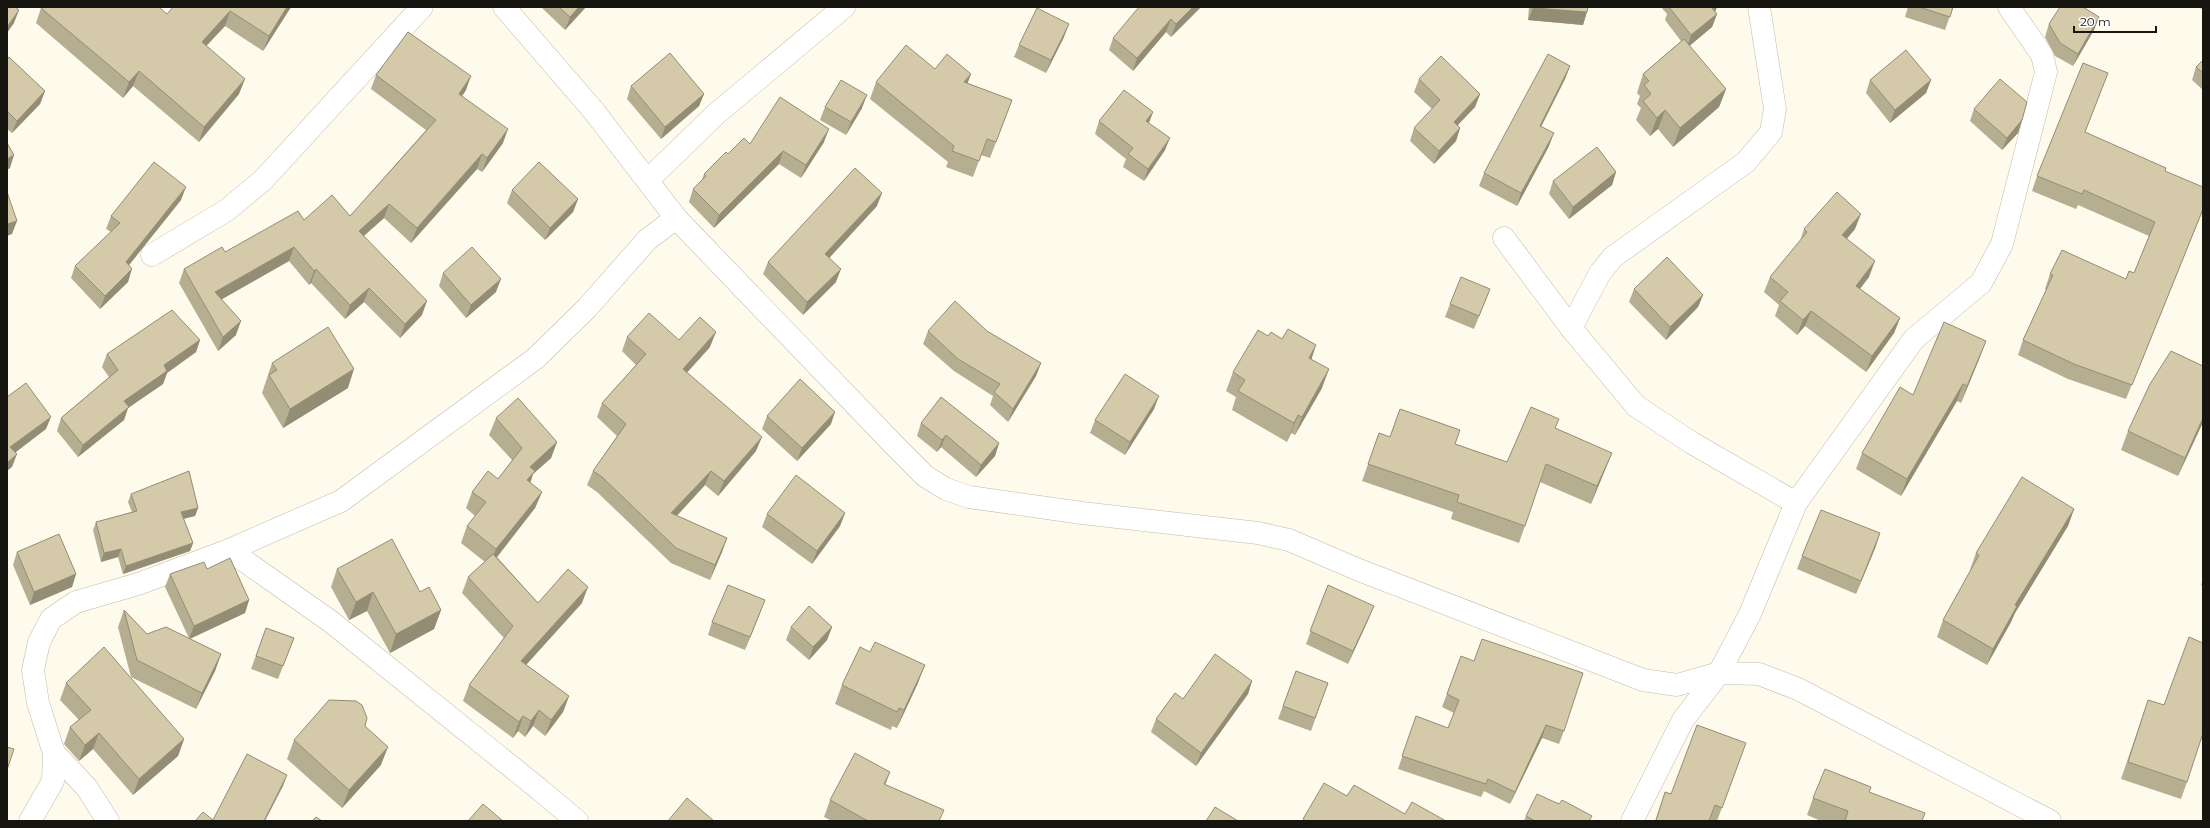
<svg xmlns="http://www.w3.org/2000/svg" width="2210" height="828" font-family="Montserrat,sans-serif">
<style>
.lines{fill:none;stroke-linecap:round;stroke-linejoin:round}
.minor-casing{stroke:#c0bbaa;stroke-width:23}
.minor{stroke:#fff;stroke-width:22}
.wall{fill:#b6ae91}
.shaded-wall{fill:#948d76}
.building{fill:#d4caa9;stroke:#948d76}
</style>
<rect width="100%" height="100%" fill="#fefaec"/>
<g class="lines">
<defs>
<g id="minor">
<path d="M504 7 593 110 676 218 898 449 925 476 946 489 969 497 1082 513 1258 533 1289 540 1359 570 1643 680 1677 685 1719 673 1759 674 1798 689 2050 821"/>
<path d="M648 180 716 114 844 7"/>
<path d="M1504 238 1571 328 1636 406 1692 443 1796 503"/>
<path d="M152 255 227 210 263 180 422 7"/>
<path d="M1571 328 1600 273 1613 257 1746 162 1771 132 1775 109 1759 7"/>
<path d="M229 550 330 621 539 789 577 821"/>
<path d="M54 753 87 788 108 821"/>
<path d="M30 821 53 781 54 753 38 703 33 670 39 642 51 619 76 602 138 584 229 550 341 501 536 358 587 308 647 240 676 218"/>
<path d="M1632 821 1683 720 1719 673 1750 614 1796 503 1914 339 1981 283 2002 244 2046 72 2042 55 2009 7"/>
</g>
</defs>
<!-- minor casing -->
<use href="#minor" class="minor-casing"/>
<!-- minor -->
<use href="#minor" class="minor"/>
</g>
<!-- wall -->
<g class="wall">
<path d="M291 7 263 51 225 26 206 46 239 94 199 142 133 86 123 98 36 23 41 8 167 14Z"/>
<path d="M541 7H586L565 30Z"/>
<path d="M1201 7 1171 37 1166 32 1133 71 1109 50 1113 38Z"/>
<path d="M1529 7H1588L1583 25 1528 20Z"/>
<path d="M1661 7H1717L1715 12 1717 14 1712 27 1689 46 1726 89 1719 107 1673 147 1658 129 1650 136 1636 120 1641 108 1637 104 1640 96 1637 93 1643 74 1681 41 1665 20 1667 14Z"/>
<path d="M1908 7H1953L1945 30 1905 17Z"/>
<path d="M2199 7H2203V10Z"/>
<path d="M2099 17 2094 30 2073 66 2055 56 2045 37 2049 24Z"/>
<path d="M1064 37 1046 73 1014 57 1019 45Z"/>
<path d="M7 60 45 91 40 104 12 133 7 129Z"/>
<path d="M2203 60V90L2192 80 2196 67Z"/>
<path d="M1570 66 1565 79 1541 126 1549 146 1517 206 1479 186 1484 173Z"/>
<path d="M935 69 971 74 967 83 1012 100 990 158 981 155 973 177 946 167 948 162 870 99 876 82Z"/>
<path d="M376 75 466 90 462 96 503 143 482 172 477 169 411 243 384 218 364 236 422 315 400 338 364 302 345 319 311 283 309 285 289 261 222 299 236 335 218 351 179 283 184 269 304 220 350 216 426 130 371 89Z"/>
<path d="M1419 79 1480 94 1475 107 1458 125 1460 128 1456 141 1434 164 1410 141 1414 128 1432 109 1414 92Z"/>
<path d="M1870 80H1931L1926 93 1890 123 1866 93Z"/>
<path d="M631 86 704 94 699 106 661 139 627 99Z"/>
<path d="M2102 88 2085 132 2165 171 2203 210 2126 399 2068 379 2018 355 2023 340 2047 290 2045 289 2050 274 2126 279 2134 273 2149 236 2078 205 2076 209 2032 191 2037 176Z"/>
<path d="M825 107 862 108 846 135 820 120Z"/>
<path d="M1974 109 2022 120 2018 133 2002 150 1970 121Z"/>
<path d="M1153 112 1149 123 1165 150 1144 181 1123 167 1126 159 1095 134 1099 121Z"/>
<path d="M824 142 801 178 779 164 714 228 689 202 693 189 701 182 704 174 750 144Z"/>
<path d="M1616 172 1612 185 1569 219 1549 194 1553 181Z"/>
<path d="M512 190 578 199 573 212 545 240 507 203Z"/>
<path d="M181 200 129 265 128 282 100 309 71 278 75 266 111 232 106 229 111 216Z"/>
<path d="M877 206 829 257 836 282 803 315 763 274 768 262Z"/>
<path d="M1804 229H1855L1847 239 1869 277 1860 289 1900 318 1894 333 1866 372 1805 326 1797 335 1775 316 1779 305 1764 292 1770 277 1800 241Z"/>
<path d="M443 273 496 292 466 318 439 286Z"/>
<path d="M1490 289 1474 329 1445 317 1450 304Z"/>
<path d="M1634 289 1703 295 1698 307 1666 340 1629 302Z"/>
<path d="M928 331 1041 363 1036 376 1008 422 990 405 993 396 954 371 923 344Z"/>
<path d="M1268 336 1311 359 1322 388 1295 435 1291 433 1287 442 1232 410 1236 397 1226 391 1233 372Z"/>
<path d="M627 337 679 340 710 347 687 373 756 451 718 496 705 485 677 516 727 538 722 552 710 580 671 563 597 492 587 485 593 471 617 436 597 417 602 403 636 365 622 351Z"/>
<path d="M200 340 196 352 167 373 163 384 128 408 124 420 78 457 57 431 61 418 109 377 102 367 107 354Z"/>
<path d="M1980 357 1961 403 1957 401 1901 496 1856 469 1862 453 1913 395Z"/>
<path d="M272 363 348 388 283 428 262 393Z"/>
<path d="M2203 366V422L2178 476 2121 450 2128 431Z"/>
<path d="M1154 409 1125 455 1090 433 1095 420Z"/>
<path d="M1400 409 1455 444 1507 462 1556 429 1612 453 1591 504 1540 482 1519 543 1451 519 1453 512 1362 481 1379 433 1390 437Z"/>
<path d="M767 416 831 424 797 461 762 429Z"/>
<path d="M496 418 557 442 551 458 533 474 530 483 542 492 535 508 497 557 538 603H582L526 665 569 696 563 712 545 736 533 726 525 737 518 731 513 738 463 701 469 685 504 638 462 593 468 577 485 562 461 543 467 526 475 516 466 508 472 492 498 479 512 460 489 435Z"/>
<path d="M921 423 999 443 995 456 976 477 941 447 937 452 917 436Z"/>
<path d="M131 494 198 508 195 516 183 519 193 543 190 551 123 574 118 557 101 562 93 530 96 522 132 512 128 502Z"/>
<path d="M2074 509 2068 526 2015 613 2011 622 1987 665 1937 637 1943 620 1971 570H1970L1976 553Z"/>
<path d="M845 513 840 526 812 564 762 527 767 514Z"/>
<path d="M1876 546 1856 594 1797 569 1802 556Z"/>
<path d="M17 552 76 574 72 587 30 605 13 565Z"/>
<path d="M207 569 249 600 245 613 190 639 221 654 215 671 196 709 131 677 118 627 124 610 147 634 189 638 165 587 170 574Z"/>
<path d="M337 569 420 592 441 610 434 629 390 653 367 611 349 620 331 587Z"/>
<path d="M2203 580V586L2201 585Z"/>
<path d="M1328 585 1369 618 1348 664 1306 644Z"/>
<path d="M760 613 745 650 708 635 712 622Z"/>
<path d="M791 627H832L827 640 809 660 786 640Z"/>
<path d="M266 628 294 638 278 679 251 669Z"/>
<path d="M1461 656 1564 731 1559 744 1542 738 1510 804 1484 791 1481 797 1398 769 1416 716 1448 728 1454 713 1442 707Z"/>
<path d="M1296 671 1328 683 1311 731 1278 719Z"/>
<path d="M1252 681 1248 694 1196 766 1151 732 1156 719 1183 699Z"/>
<path d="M66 683 184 739 178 756 133 795 93 749 79 761 64 744 70 727 79 720 60 700Z"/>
<path d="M918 683 897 728 892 726 891 730 835 704 842 685Z"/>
<path d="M2148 700 2164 705 2187 782 2181 799 2121 779Z"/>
<path d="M365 726 381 765 342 808 287 759 294 740Z"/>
<path d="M1740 759 1717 821H1655L1665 792 1671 794Z"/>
<path d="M885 785 940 821H832L824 817 830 800Z"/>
<path d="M1869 792 1922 821H1821L1807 815 1813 798Z"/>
<path d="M1559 804 1590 821H1524L1526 816Z"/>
</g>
<!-- shaded-wall -->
<g class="shaded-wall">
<path d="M287 7H291L263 51 269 36Z"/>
<path d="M579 7H586L565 30 570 17Z"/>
<path d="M1193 7H1201L1171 37 1176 24Z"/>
<path d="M1712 7H1717L1714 14 1707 20Z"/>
<path d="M1533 8 1587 12 1583 25 1528 20Z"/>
<path d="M19 10 14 23 7 33V27Z"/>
<path d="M230 11 225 26 196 57 202 42Z"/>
<path d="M1717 14 1712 27 1687 48 1691 35Z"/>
<path d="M2099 17 2094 30 2073 66 2078 54Z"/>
<path d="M1171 19 1166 32 1133 71 1137 58Z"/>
<path d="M1069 24 1064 37 1046 73 1051 60Z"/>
<path d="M1570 66 1565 79 1535 139 1540 126Z"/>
<path d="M139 71 133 86 123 98 129 82Z"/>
<path d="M971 74 965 90 964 82Z"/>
<path d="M471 76 466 90 454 108 459 94Z"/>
<path d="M245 79 239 94 199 142 204 127Z"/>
<path d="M1931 80 1926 93 1890 123 1895 110Z"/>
<path d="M1726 89 1719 107 1673 147 1680 128Z"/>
<path d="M45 91 40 104 12 133 17 121Z"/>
<path d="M704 94 699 106 661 139 665 127Z"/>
<path d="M1480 94 1475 107 1449 134 1454 122Z"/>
<path d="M867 95 862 108 846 135 851 122Z"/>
<path d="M1665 110 1658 129 1650 136 1657 118Z"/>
<path d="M1153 112 1148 125 1146 121Z"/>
<path d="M2022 120 2018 133 2002 150 2007 138Z"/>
<path d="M1460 128 1456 141 1434 164 1439 151Z"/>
<path d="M508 129 503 143 482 172 487 158Z"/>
<path d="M829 129 824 142 801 178 806 165Z"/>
<path d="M1554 133 1549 146 1517 206 1521 193Z"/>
<path d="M1170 138 1165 150 1144 181 1148 169Z"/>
<path d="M783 151 779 164 714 228 719 215Z"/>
<path d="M482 154 477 169 411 243 417 228Z"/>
<path d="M14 155 10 168 7 170V159Z"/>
<path d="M1616 172 1612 185 1569 219 1573 207Z"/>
<path d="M186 187 181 200 121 275 126 262Z"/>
<path d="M882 193 877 206 821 267 825 254Z"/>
<path d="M578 199 573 212 545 240 550 228Z"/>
<path d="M389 204 384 218 353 245 359 231Z"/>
<path d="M1861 214 1855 229 1836 250 1842 235Z"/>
<path d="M17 221 12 234 7 236V224Z"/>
<path d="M294 247 289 261 210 306 215 292Z"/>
<path d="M1875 261 1869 277 1850 301 1856 286Z"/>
<path d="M132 269 128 282 100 309 105 296Z"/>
<path d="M316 269 311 283 309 285 314 271Z"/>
<path d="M841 269 836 282 803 315 807 302Z"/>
<path d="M501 279 496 292 466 318 471 305Z"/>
<path d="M369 288 364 302 345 319 350 305Z"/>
<path d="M1703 295 1698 307 1666 340 1670 327Z"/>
<path d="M427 301 422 315 400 338 405 324Z"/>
<path d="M1811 311 1805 326 1797 335 1803 320Z"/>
<path d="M1900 318 1894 333 1866 372 1872 356Z"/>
<path d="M241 321 236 335 218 351 223 337Z"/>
<path d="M716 332 710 347 677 383 683 369Z"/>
<path d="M200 340 196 352 167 373 163 384 128 408 124 420 78 457 83 445 124 401 164 365Z"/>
<path d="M1986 341 1980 357 1961 403 1967 386Z"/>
<path d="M1316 345 1310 364 1309 358Z"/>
<path d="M1041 363 1036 376 1008 422 1013 409Z"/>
<path d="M354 369 348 388 283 428 290 409Z"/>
<path d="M1329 369 1322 388 1295 435 1302 417Z"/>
<path d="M1963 384 1957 401 1901 496 1907 479Z"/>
<path d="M1159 396 1154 409 1125 455 1130 442Z"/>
<path d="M835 412 831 424 797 461 802 448Z"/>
<path d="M1298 415 1291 433 1287 442 1294 423Z"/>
<path d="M51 417 46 429 7 459 10 447Z"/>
<path d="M2203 418V422L2178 476 2185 458Z"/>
<path d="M946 435 941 447 937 452 942 440Z"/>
<path d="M762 437 756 451 718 496 724 481Z"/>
<path d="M557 442 551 458 533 474 529 487 521 497 530 467Z"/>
<path d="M999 443 995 456 976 477 981 465Z"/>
<path d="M1612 453 1591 504 1597 486Z"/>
<path d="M17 454 12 467 7 471V463Z"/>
<path d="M711 471 705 485 665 528 671 513Z"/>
<path d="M542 492 535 508 490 566 496 549Z"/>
<path d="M198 508 195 516 178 520 181 512Z"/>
<path d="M2074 509 2068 526 2015 613 2011 622 1987 665 1993 649 2015 605Z"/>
<path d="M845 513 840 526 812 564 817 551Z"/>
<path d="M1880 533 1876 546 1856 594 1861 581Z"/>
<path d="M727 538 722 552 710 580 715 565Z"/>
<path d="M193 543 190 551 123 574 126 566Z"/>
<path d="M121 549 118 557 101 562 104 553Z"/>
<path d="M76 574 72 587 30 605 34 592Z"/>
<path d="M588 587 582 603 515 677 521 661Z"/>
<path d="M373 592 367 611 349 620 356 602Z"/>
<path d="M249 600 245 613 189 639 194 626Z"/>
<path d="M765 600 760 613 745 650 750 637Z"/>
<path d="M1374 606 1369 618 1348 664 1353 651Z"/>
<path d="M441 610 434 629 390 653 396 634Z"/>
<path d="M832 627 827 640 809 660 813 647Z"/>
<path d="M221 654 215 671 196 709 202 693Z"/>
<path d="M925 665 918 683 897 728 904 710Z"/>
<path d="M1252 681 1248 694 1196 766 1201 753Z"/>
<path d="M569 696 563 712 545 736 551 720Z"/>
<path d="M539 710 533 726 525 737 531 721Z"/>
<path d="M523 716 518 731 513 738 519 722Z"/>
<path d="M1546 725 1542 738 1510 804 1515 792Z"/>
<path d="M99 733 93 749 79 761 85 745Z"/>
<path d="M184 739 178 756 133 795 139 779Z"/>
<path d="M388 747 381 765 342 808 349 790Z"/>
<path d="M890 772 884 788V784Z"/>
<path d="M287 775 283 786 265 821H264Z"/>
</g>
<!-- building -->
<g class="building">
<path d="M7 7H15L19 10 7 27Z"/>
<path d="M42 7H159L167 14 173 7H287L269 36 230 11 202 42 245 79 204 127 139 71 129 82 41 8Z"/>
<path d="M559 7H579L570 17Z"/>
<path d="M1139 7H1193L1176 24 1171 19 1137 58 1113 38Z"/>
<path d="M1533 7H1588L1587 12 1533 8Z"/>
<path d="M1669 7H1712H1711L1717 14 1691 35Z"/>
<path d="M1919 7H1953L1950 17Z"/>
<path d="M2060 7H2083L2099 17 2078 54 2060 43 2049 24Z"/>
<path d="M1037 8 1069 24 1051 60 1019 45Z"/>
<path d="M408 32 471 76 459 94 508 129 487 158 482 154 417 228 389 204 359 231 427 301 405 324 369 288 350 305 316 269 314 271 294 247 215 292 241 321 223 337 184 269 222 247 225 252 298 211 304 220 332 195 350 216 436 120 376 75Z"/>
<path d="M1684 39 1726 89 1680 128 1665 110 1657 118 1643 101 1651 94 1644 85 1649 81 1643 74Z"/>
<path d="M906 45 935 69 947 54 971 74 964 82 1012 100 996 142 987 139 979 161 952 151 954 146 876 82Z"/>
<path d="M1906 50 1931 80 1895 110 1870 80Z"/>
<path d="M670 53 704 94 665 127 631 86Z"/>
<path d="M1548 54 1570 66 1540 126 1554 133 1521 193 1484 173Z"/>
<path d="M1441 56 1480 94 1454 122 1460 128 1439 151 1414 128 1440 100 1419 79Z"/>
<path d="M9 57 45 91 17 121 7 111V60Z"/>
<path d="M2203 60V73L2196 67Z"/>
<path d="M2083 63 2108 73 2085 132 2166 168 2165 171 2203 187V209L2132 385 2074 364 2023 340 2053 275 2050 274 2062 250 2126 279 2129 271 2134 273 2155 222 2084 190 2082 194 2037 176Z"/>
<path d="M2000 79 2027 102 2022 120 2007 138 1974 109Z"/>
<path d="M841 80 867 95 851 122 825 107Z"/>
<path d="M1124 90 1153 112 1146 121 1170 138 1148 169 1128 154 1133 148 1099 121Z"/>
<path d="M780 97 829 129 806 165 783 151 719 215 693 189 706 176 704 174 726 152 728 154 744 138 750 144Z"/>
<path d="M7 143 14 155 7 159Z"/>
<path d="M1597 147 1616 172 1573 207 1553 181Z"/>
<path d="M154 162 186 187 126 262 132 269 105 296 75 266 120 223 111 216Z"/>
<path d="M539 162 578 199 550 228 512 190Z"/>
<path d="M855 168 882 193 825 254 841 269 807 302 768 262Z"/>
<path d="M7 192 17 221 7 224Z"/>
<path d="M1837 192 1861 214 1842 235 1875 261 1856 286 1900 318 1872 356 1811 311 1803 320 1780 301 1788 292 1770 277 1807 232 1804 229Z"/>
<path d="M472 247 501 279 471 305 443 273Z"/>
<path d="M1667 257 1703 295 1670 327 1634 289Z"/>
<path d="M1461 277 1490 289 1479 316 1450 304Z"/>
<path d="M955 301 987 331 1041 363 1013 409 994 392 1000 384 958 359 928 331Z"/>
<path d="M172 310 200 340 164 365 167 371 124 401 129 407 83 445 61 418 118 370 107 354Z"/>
<path d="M649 313 679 340 700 317 716 332 683 369 762 437 724 481 711 471 671 513 727 538 715 565 676 548 602 477 593 471 626 424 602 403 646 354 627 337Z"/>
<path d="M1944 322 1986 341 1967 386 1963 384 1907 479 1862 453 1900 387 1913 395Z"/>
<path d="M328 327 354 369 290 409 269 375 277 370 272 363Z"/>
<path d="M1288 329 1316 345 1309 358 1329 369 1302 417 1298 415 1294 423 1238 391 1245 380 1233 372 1258 330 1268 336 1271 332 1282 339Z"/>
<path d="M2171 351 2203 366V418L2185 458 2128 431 2150 384Z"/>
<path d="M1125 374 1159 396 1130 442 1095 420Z"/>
<path d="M800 379 835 412 802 448 767 416Z"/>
<path d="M26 383 51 417 10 447 17 454 7 463V397Z"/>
<path d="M941 397 999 443 981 465 946 435 942 440 921 423Z"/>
<path d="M518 398 557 442 530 467 535 471 527 480 542 492 496 549 467 526 486 502 472 492 488 471 498 479 522 448 496 418Z"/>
<path d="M1531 407 1559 419 1555 428 1612 453 1597 486 1546 464 1525 526 1457 502 1459 495 1368 464 1379 433 1390 437 1400 409 1460 430 1455 444 1507 462Z"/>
<path d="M189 471 198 508 181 512 193 543 126 566 121 549 104 553 96 522 137 511 131 494Z"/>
<path d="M796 475 845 513 817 551 767 514Z"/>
<path d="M2022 477 2074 509 2015 605 2017 606 1993 649 1943 620 1979 555 1976 553Z"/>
<path d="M1821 510 1880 533 1861 581 1802 556Z"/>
<path d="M59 534 76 574 34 592 17 552Z"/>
<path d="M392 539 420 592 429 587 441 610 396 634 373 592 356 602 337 569Z"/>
<path d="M493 554 538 603 568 569 588 587 521 661 569 696 551 720 539 710 531 721 523 716 519 722 469 685 513 626 468 577Z"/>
<path d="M230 558 249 600 194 626 170 574 204 562 207 569Z"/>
<path d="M728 585 765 600 750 637 712 622Z"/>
<path d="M1328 585 1374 606 1353 651 1310 631Z"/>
<path d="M809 606 832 627 813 647 791 627Z"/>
<path d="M124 610 147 634 166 627 221 654 202 693 137 660Z"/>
<path d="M266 628 294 638 283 666 256 656Z"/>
<path d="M2189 637 2203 643V733L2187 782 2128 762 2148 700 2164 705Z"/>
<path d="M1482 639 1583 673 1564 731 1546 725 1515 792 1488 779 1486 784 1402 756 1416 716 1448 728 1459 700 1447 694 1461 656 1474 661Z"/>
<path d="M875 642 925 665 904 710 899 708 897 712 842 685 860 647 870 652Z"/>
<path d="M104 647 184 739 139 779 99 733 85 745 70 727 91 710 66 683Z"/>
<path d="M1215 654 1252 681 1201 753 1156 719 1175 693 1183 699Z"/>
<path d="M1296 671 1328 683 1315 718 1283 706Z"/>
<path d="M329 700 356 701 362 705 367 718 365 726 388 747 349 790 294 740Z"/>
<path d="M1697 725 1746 743 1722 808 1715 805 1709 821H1656L1665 792 1671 794Z"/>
<path d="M7 747 14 749 7 770Z"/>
<path d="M855 753 890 772 884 784 944 810 939 821H868L830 800Z"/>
<path d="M247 754 287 775 264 821H195L203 812 213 820Z"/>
<path d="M1825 769 1871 787 1869 792 1925 813 1922 821H1845L1848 811 1813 798Z"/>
<path d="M1324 783 1347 796 1354 785 1405 814 1412 802 1446 821H1306L1303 819Z"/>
<path d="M1537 794 1559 804 1562 800 1592 816 1589 821H1535L1526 816Z"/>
<path d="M687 798 714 821H668Z"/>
<path d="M483 804 503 821H468Z"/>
<path d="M1215 807 1238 821H1206Z"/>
<path d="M316 817 322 821H312Z"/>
</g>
<!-- border -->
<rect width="2210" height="828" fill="none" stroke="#17150f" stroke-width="16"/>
<!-- scale -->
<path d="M2074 26v6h82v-6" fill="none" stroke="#17150f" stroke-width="2"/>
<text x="2080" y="26" font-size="12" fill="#17150f" stroke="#ffffff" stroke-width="3" paint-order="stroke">20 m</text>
</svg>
